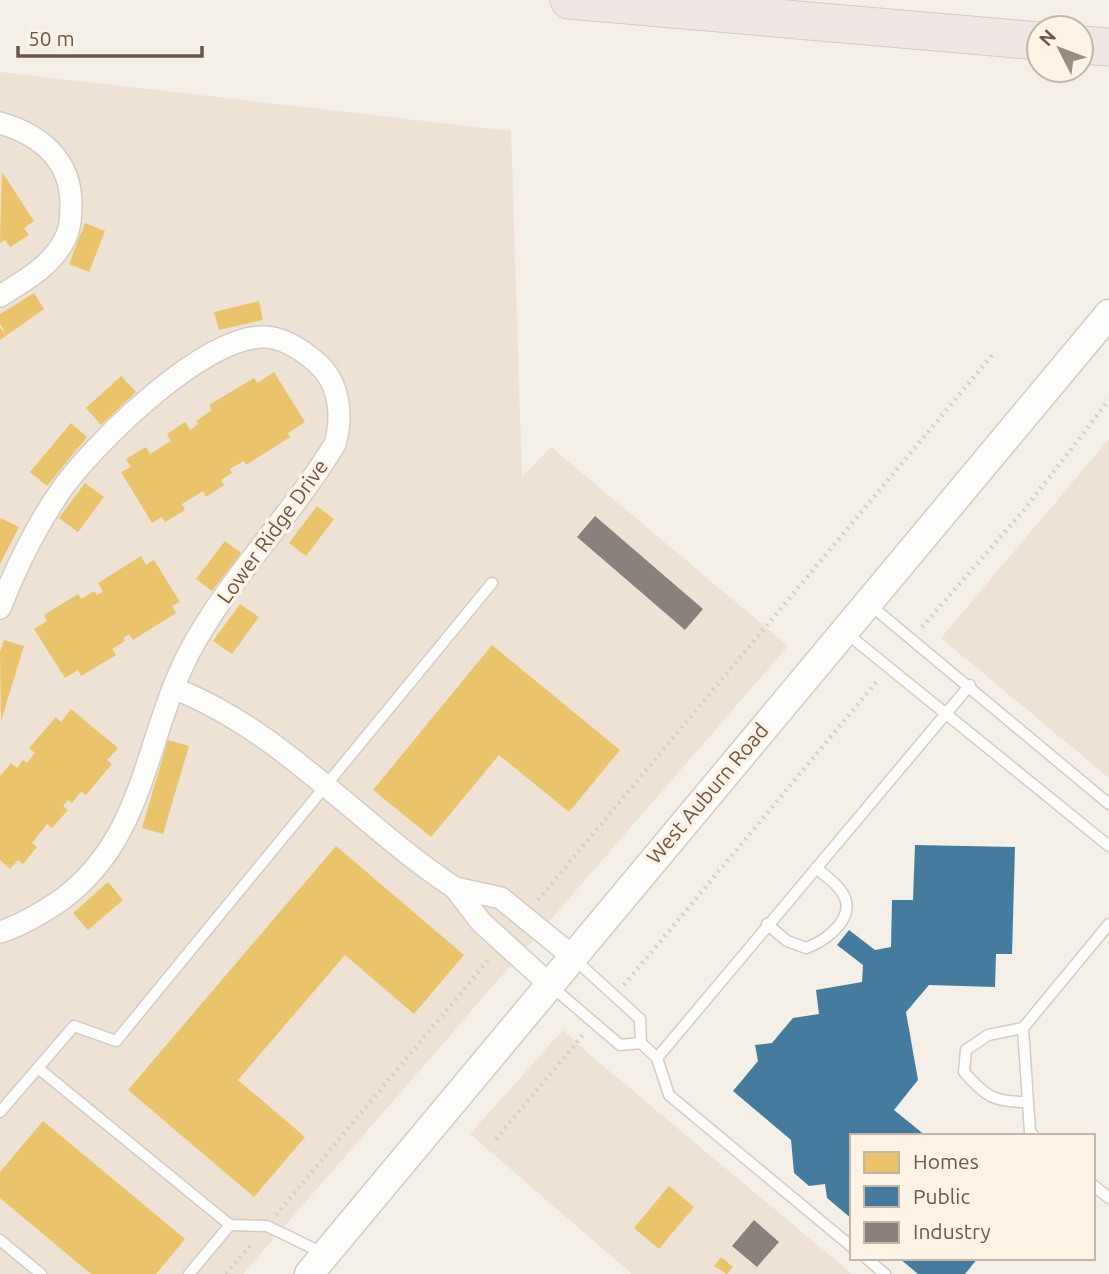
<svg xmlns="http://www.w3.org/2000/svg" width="1109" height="1274" font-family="Ubuntu,sans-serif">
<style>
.residential{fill:#ede2d4}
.homes{fill:#e9c46a}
.public{fill:#457b9d}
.industry{fill:#8a817c}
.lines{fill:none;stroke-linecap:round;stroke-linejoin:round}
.lane-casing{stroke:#d3ccc5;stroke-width:13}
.street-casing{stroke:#d3ccc5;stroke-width:24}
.secondary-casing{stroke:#d2cbc4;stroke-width:31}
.highway-casing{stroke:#d3cbc4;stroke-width:39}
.path{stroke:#d5cfc9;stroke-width:4.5;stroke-dasharray:2 5;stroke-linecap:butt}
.lane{stroke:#fdfdfb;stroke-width:10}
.street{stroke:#fdfdfb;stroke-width:21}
.secondary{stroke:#fdfdfb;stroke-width:28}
.highway{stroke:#efe7e3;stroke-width:37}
.labels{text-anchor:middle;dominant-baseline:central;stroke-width:7;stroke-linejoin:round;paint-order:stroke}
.street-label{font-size:21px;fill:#6e574a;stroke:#fdf4e6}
</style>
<rect width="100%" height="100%" fill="#f4efe7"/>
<!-- residential -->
<g class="residential">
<path d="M0 72 511 131 522 477 551 447 788 646 243 1274H0Z"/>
<path d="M1109 439V778L941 638Z"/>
<path d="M563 1030 589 1054 852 1274H632L470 1134Z"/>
</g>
<!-- homes -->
<g class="homes">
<path d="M2 172 34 221 24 228 29 235 10 247 5 240 0 243Z"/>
<path d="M85 223 105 231 89 272 69 264Z"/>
<path d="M34 293 44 309 0 340V328L6 334 0 324V314Z"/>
<path d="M259 301 263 320 219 330 214 312Z"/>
<path d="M274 372 305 422 288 433 290 437 246 465 244 461 230 469 232 473 221 480 224 485 206 497 203 491 182 504 185 510 165 522 162 517 152 523 121 472 131 467 126 459 146 447 150 454 171 441 167 434 185 422 190 430 198 424 196 421 212 410 209 405 254 378 257 383Z"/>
<path d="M121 376 136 392 101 425 86 408Z"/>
<path d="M71 423 87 437 47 486 30 472Z"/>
<path d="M85 483 104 497 78 532 59 518Z"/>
<path d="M317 506 334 519 306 556 289 543Z"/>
<path d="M1 518 19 527 0 564V520Z"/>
<path d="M225 541 241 553 212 591 196 579Z"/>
<path d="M141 556 146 565 154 560 180 602 172 606 176 613 133 640 129 634 123 638 125 641 112 649 116 655 81 676 78 670 65 678 34 629 47 621 44 615 78 594 81 599 94 591 97 595 103 592 98 583Z"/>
<path d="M240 604 259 617 232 654 213 641Z"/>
<path d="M4 640 24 646 1 721 0 652Z"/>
<path d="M492 645 620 750 569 812 499 755 431 837 373 790Z"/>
<path d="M71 709 118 748 107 760 112 764 86 795 81 792 72 803 68 800 63 806 68 810 52 828 47 824 32 843 37 847 23 864 18 860 10 869 0 860V776L11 763 17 768 23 760 27 763 35 753 29 748 56 717 61 722Z"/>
<path d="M168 740 189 746 163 834 142 828Z"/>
<path d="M336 846 464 955 414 1014 345 955 238 1080 305 1137 254 1197 128 1090Z"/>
<path d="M108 882 123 900 88 930 73 913Z"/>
<path d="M43 1121 185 1239 156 1274H91L0 1198V1172Z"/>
<path d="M669 1186 694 1207 659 1249 634 1228Z"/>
<path d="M721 1257 733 1267 727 1274 714 1266Z"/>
</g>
<!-- public -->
<g class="public">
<path d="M915 845 1015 847 1012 954H996L995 987 929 985 906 1012 918 1080 894 1110 926 1136H852V1219L827 1198 825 1184 809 1186 794 1173 791 1140 733 1091 758 1061 755 1045 772 1043 793 1018 819 1014 816 990 862 982 863 965 837 945 849 930 875 950 891 947 892 900H913Z"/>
<path d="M899 1258H978L965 1274H918Z"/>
</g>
<!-- industry -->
<g class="industry">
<path d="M595 516 703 609 685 630 577 537Z"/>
<path d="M754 1220 779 1242 757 1267 732 1246Z"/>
</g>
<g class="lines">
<defs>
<g id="lane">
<path d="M869 604 1109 804"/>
<path d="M845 632 1109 846"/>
<path d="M767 924 787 941 806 948C823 942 851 923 846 901 842 887 827 877 816 868"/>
<path d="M572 957 640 1019 641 1043 657 1058 669 1095 852 1247"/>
<path d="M551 986 620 1045 641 1043"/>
<path d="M1023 1028 988 1035 966 1050 964 1072C986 1097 994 1102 1027 1102"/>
<path d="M657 1058 970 685"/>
<path d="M38 1068 230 1225 267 1226 323 1253"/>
<path d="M0 1112 74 1026 116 1041 492 583"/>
<path d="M1034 1136 1030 1132 1023 1028 1109 924"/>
<path d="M1093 1185 1109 1198"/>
<path d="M0 1240 41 1274"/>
<path d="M866 1258 885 1274"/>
<path d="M189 1274 230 1225"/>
</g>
<g id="street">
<path d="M0 123C40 134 71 160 71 204 71 216 70 231 64 241 50 267 24 281 0 296"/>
<path d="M0 608C17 565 37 524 64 486 98 440 204 336 264 337 283 337 302 350 316 362 340 382 343 416 335 444 293 513 236 571 196 640 144 729 150 835 61 900 42 913 22 925 0 932"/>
<path d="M173 688C282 730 359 825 455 888"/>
<path d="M549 984 481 922 455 888 501 898 572 956"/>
</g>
<path id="secondary" d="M309 1274 1109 314"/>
<g id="highway">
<path d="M569 0 1039 41"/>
<path d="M1081 45 1109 47"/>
</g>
</defs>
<!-- lane casing -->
<use href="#lane" class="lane-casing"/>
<!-- street casing -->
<use href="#street" class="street-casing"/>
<!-- secondary casing -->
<use href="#secondary" class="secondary-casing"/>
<!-- highway casing -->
<use href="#highway" class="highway-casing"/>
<!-- path -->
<g class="path">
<path d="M922 627 1024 510 1109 400"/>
<path d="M538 900 993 354"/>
<path d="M624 985 878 680"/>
<path d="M496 1139 583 1035"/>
<path d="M276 1215 490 958"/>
<path d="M226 1274 252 1243"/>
</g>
<!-- lane -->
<use href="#lane" class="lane"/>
<!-- street -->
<use href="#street" class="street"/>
<!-- secondary -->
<use href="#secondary" class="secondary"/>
<!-- highway -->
<use href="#highway" class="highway"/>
</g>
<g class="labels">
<!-- street labels -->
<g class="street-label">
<text transform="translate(272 531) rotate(-54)">Lower Ridge Drive</text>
<text transform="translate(707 793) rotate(-50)">West Auburn Road</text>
</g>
</g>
<!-- legend -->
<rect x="850" y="1134" width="245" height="126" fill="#fdf4e6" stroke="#c4b5a8" stroke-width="2"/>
<rect x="864" y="1152" width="35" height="21" fill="#e9c46a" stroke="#c4b5a8" stroke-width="2"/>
<text x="913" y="1169" font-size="21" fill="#6e574a">Homes</text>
<rect x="864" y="1186" width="35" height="21" fill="#457b9d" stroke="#c4b5a8" stroke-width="2"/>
<text x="913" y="1204" font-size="21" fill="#6e574a">Public</text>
<rect x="864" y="1222" width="35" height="21" fill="#8a817c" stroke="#c4b5a8" stroke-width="2"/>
<text x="913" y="1239" font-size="21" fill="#6e574a">Industry</text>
<!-- north arrow -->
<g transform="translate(1060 49) rotate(312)"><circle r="33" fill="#fdf4e6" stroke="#c4b5a8" stroke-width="2"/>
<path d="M0-5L12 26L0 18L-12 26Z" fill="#9d8c81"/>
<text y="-10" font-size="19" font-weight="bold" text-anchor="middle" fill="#6e574a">N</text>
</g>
<!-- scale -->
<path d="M18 46v10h184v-10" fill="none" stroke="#6e574a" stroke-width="3.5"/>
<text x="28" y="46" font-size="21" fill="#6e574a" stroke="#fdf4e6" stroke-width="5" paint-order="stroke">50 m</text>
</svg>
